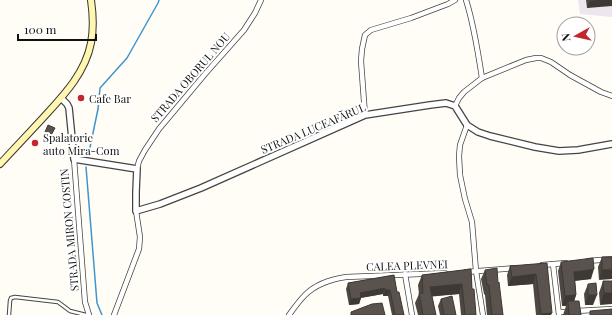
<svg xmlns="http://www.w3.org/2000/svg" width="612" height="315" font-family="'Playfair Display',serif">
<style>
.industrial{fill:#eee6ef}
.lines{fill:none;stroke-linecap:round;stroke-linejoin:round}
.stream{stroke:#3f96cf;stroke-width:1.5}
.service-casing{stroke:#444;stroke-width:4.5}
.minor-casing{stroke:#444;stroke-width:6}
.tertiary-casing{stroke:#444;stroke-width:8}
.secondary-casing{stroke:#333;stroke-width:8}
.service{stroke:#fff;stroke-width:2.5}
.minor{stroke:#fff;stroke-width:4.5}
.tertiary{stroke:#fff;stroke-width:5.5}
.secondary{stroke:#fff6b0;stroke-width:6}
.wall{fill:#4d4742}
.shaded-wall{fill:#3f3936}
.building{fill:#5a524d;stroke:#3f3936}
.poi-dot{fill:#c4262e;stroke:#fff;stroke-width:1.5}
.labels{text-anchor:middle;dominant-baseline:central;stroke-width:4;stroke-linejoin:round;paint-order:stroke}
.street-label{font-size:11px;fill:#111;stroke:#fff}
.poi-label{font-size:11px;fill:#111;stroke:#fff;text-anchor:start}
</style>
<rect width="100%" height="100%" fill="#fffdf5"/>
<!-- industrial -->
<path class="industrial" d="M578 0H612V17L580 14Z"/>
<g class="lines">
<!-- stream -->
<g class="stream">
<path d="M88 157 98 109 100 88 127 58 158 3 159 0"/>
<path d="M86 167 97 303 102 315"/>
</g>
<defs>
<path id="service" d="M9 315 10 301 11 298 15 297 58 302 70 311 86 315"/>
<g id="minor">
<path d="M466 0C474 25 478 52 482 78"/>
<path d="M455 106 459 98 464 92 482 78 526 60 536 58H541L551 62 570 75 601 92 612 96"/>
<path d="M365 115 361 61 362 49 365 35 371 30 411 18 448 4 455 0"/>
<path d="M467 125 460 145 459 156 460 175 465 199 472 222 476 271 483 315"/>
<path d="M74 159 85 302 89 315"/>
<path d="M137 169 139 161 145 150 159 129 205 74 244 30 255 13 261 0"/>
<path d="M588 261 612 259"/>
<path d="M553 264 559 315"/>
<path d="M542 265 566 263"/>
<path d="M466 272 515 268"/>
<path d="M405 274 412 315"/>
<path d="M576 311 612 309"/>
<path d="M559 312H568"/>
<path d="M114 315 139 249 140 237 136 211"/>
<path d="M289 315C294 308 299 301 305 295 316 284 332 279 346 277L445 273"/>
</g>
<path id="tertiary" d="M61 98 67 104 69 108 74 159 137 169 136 192V211L160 204 201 188 365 115 430 105 446 103 455 106 467 125 478 132 490 136 535 147 559 151 578 150 612 144"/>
<path id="secondary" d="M0 164C14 149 28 134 42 119 62 97 85 74 91 43 94 28 93 14 91 0"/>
</defs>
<!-- service casing -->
<use href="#service" class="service-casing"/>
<!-- minor casing -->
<use href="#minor" class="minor-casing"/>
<!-- tertiary casing -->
<use href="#tertiary" class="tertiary-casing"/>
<!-- secondary casing -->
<use href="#secondary" class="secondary-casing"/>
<!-- service -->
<use href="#service" class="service"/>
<!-- minor -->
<use href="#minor" class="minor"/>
<!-- tertiary -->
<use href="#tertiary" class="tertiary"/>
<!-- secondary -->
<use href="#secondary" class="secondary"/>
</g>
<!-- wall -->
<g class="wall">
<path d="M586 0H612L587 8Z"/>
<path d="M55 128 49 140 43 137 45 132Z"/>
<path d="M602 257H612L599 280 598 267Z"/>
<path d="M561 262 591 279 575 281 576 295 574 301 581 315H563L566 306H562L558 271Z"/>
<path d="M547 263 551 315H536L533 284 508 286 507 275 510 266Z"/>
<path d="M471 269 472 289 476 315H461L459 294 432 296 436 315H418L415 303 419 294 418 285 422 275Z"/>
<path d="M485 270 498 283 503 315H487L485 295 484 294 481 279Z"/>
<path d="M394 275 397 292 404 315H392L388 296H383V294L361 298 359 304 349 305 346 289 348 283Z"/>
<path d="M603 281H612L600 305 599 293Z"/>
<path d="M588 284 593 305H585L584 294Z"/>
<path d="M441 299 456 315H440L438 306Z"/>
</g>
<!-- shaded-wall -->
<g class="shaded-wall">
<path d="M598 0H612V6L587 8 590 1Z"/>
<path d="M594 269 591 279 570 281 574 272Z"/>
<path d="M612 269V279L599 280 602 270Z"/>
<path d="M536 274 533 284 508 286 512 277Z"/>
<path d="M462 284 459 294 427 297 430 287Z"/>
<path d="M385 288 383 294 359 298H361L359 304 349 305 351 299 360 293Z"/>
<path d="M385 290H390L388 296H383Z"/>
<path d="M604 293H612V304L600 305Z"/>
<path d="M576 295 573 305 568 301 566 306H562L565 296Z"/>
<path d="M588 295H597L593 305H585Z"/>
<path d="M552 313 551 315H541V314Z"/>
</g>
<!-- building -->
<g class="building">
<path d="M48 125 55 128 51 135 45 132Z"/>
<path d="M602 257H612V269L602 270Z"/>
<path d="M593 258 594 269 574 272 576 295 565 296 561 262Z"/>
<path d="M547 263 552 313 541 314 536 274 512 277 510 266Z"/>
<path d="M497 268 498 283 499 282 503 315H492L489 285H487L485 270Z"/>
<path d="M471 269 472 289H474L476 315H465L462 284 430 287 436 315H423L419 293H423L422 275Z"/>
<path d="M394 275 397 292H399L404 315H395L390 290H385V288L360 293 361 298 351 299 348 283Z"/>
<path d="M603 281H612V293H604Z"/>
<path d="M596 283 597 295H588V284Z"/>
<path d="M452 296 456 315H444L441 299Z"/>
<path d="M568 301H579L581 315H569Z"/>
<path d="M382 303 385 315H351V312L372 304Z"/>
<path d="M612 309V315H590V311Z"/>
</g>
<!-- markers -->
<g class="poi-dot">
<circle cx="81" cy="98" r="4"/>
<circle cx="35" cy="143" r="4"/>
</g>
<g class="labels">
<!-- street labels -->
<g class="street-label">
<text transform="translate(190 77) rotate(-49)">STRADA OBORUL NOU</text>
<text transform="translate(313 128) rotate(-23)">STRADA LUCEAFĂRUL</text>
<text transform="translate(69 230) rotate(-95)">STRADA MIRON COSTIN</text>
<text transform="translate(407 265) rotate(-2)">CALEA PLEVNEI</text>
</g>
<!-- poi labels -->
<g class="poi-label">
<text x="89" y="98">Cafe Bar</text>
<text x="43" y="137">Spalatorie<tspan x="43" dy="13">auto Mira-Com</tspan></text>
</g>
</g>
<!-- north arrow -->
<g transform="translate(576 36) rotate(262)"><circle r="19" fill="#ffffff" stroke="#a0a0a0"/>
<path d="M0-3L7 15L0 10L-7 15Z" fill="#c4262e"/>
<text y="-6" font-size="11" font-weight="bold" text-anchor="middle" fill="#111111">N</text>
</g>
<!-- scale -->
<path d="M18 34v6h78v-6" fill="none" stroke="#111111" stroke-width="2"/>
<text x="24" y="34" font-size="12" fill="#111111" stroke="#ffffff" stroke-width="3" paint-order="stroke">100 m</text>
</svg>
